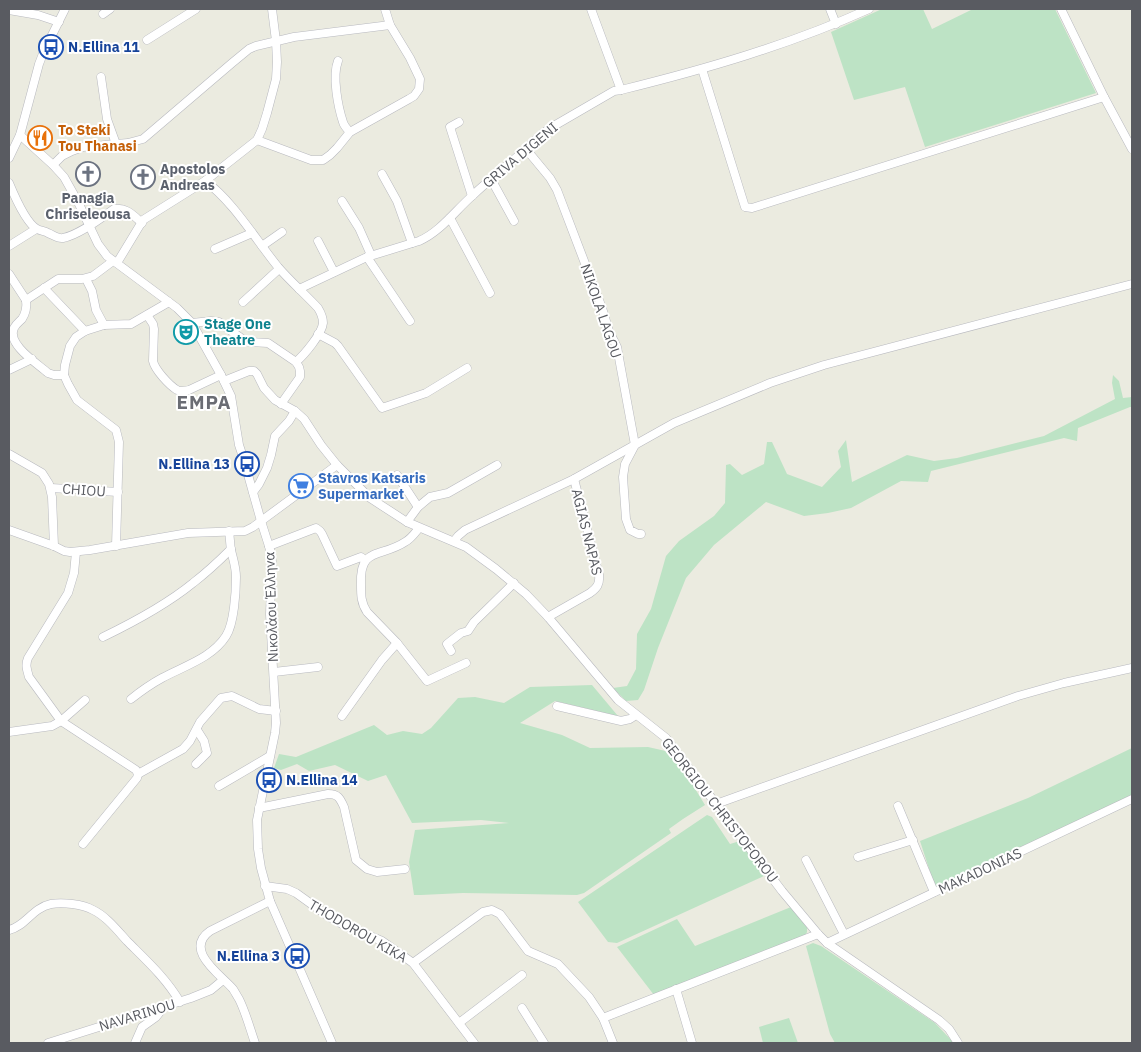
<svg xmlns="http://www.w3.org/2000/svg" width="1141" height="1052" font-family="'IBM Plex Sans',sans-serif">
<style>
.green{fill:#bde3c5}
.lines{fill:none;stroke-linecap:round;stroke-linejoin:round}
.minor-casing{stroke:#b8b9bf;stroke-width:9}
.minor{stroke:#fff;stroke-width:8}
.labels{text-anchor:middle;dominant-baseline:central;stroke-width:4;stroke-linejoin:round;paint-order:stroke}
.transit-label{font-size:14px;font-weight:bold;fill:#164399;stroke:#fff;text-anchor:start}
.food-label{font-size:14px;font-weight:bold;fill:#c56008;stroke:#fff;text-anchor:start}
.street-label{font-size:14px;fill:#595b61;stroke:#fff}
.worship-label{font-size:14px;font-weight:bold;fill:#5b616d;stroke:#fff;text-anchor:start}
.culture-label{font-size:14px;font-weight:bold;fill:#0d838f;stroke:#fff;text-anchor:start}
.shop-label{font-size:14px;font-weight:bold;fill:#366cbe;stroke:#fff;text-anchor:start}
.district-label{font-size:19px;font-weight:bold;letter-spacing:1px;fill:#6a6c73;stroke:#fff}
</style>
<rect width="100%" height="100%" fill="#ebebe0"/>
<!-- green -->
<g class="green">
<path d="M882 9H923L932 29 973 9H1055L1096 93 925 147 905 87 854 100 831 32Z"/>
<path d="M1113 375 1119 381 1123 398 1132 397V407H1130L1078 428 1077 441 1064 438 931 471 928 482 901 481 851 508 828 513 804 516 766 502 714 545 686 578 658 648 644 690 638 700 626 701 613 688 627 686 636 669 637 634 651 609 666 556 679 541 714 516 725 503 726 465 730 464 742 475 764 464 767 442H772L787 474 822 487 841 467 838 451 846 440 852 482 907 455 934 461 957 458 1044 436 1115 399 1112 383Z"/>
<path d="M592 685 618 716 555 701 520 723 562 735 590 748 648 747 670 752 683 769 705 805 683 819 669 829 671 833 584 893 577 895 463 893 421 895H414L409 862 415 830 509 823 481 820 412 823 386 775 368 781 335 765 309 771 297 764 281 770 274 768 279 754 296 757 374 725 387 735 403 731 422 734 431 728 458 698 475 697 504 703 530 687Z"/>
<path d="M1132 748V796L935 887 920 841 1028 798Z"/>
<path d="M707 815 712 817 730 844 740 841 766 875 617 943 608 942 578 902Z"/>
<path d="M791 907 807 927V932L805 936 654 995 617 947 677 919 695 946Z"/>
<path d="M813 943 821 946 935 1023 954 1043H835L830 1034 806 946Z"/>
<path d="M789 1018 798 1043H763L759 1027Z"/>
</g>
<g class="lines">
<defs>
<g id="minor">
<path d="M591 9 621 90"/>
<path d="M830 9 836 24"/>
<path d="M1061 9 1104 97 1132 149"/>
<path d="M9 10 38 15 59 22"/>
<path d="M103 14 110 9"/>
<path d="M147 40 196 9"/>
<path d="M338 61C332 76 338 107 343 122 344 126 347 129 350 132"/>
<path d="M702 69 745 207 752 208 1104 97"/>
<path d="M101 77 107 119 116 144"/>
<path d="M459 122 450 127 472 196"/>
<path d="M20 135 53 165 64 177 78 202 98 244 107 256 177 308 192 323 221 375 231 396 239 445 243 457 261 521 268 543 271 553 272 562 270 614 276 723 275 733 257 820 258 849 261 868 270 901 332 1043"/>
<path d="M257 140 311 160H323L330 155 337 148 350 132 409 99 414 96 419 89 420 79 410 58 390 25 385 9"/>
<path d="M526 149 550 178 557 190 602 308 609 331 617 347 635 445 625 464 623 477 626 519 630 530 638 534H641"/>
<path d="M9 158 20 135 39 64 44 51 65 9"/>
<path d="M53 165 62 156 72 151 83 147 128 143 143 139 232 63 249 49 256 46 294 37 390 25"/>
<path d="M382 174 397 201 412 243"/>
<path d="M491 179 514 221"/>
<path d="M205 181C233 201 256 240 278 267 290 281 305 294 318 308 321 313 323 318 323 323 322 334 304 355 296 362"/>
<path d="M9 183C14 195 26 223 37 229 41 231 45 231 48 233 53 235 58 239 63 238 79 235 101 218 114 209 126 207 133 215 142 223"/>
<path d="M342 201 359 228 371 255"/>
<path d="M450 218 490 293"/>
<path d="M318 241 334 272"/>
<path d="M9 246 36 229"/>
<path d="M262 246 282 232"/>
<path d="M215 249 252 233"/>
<path d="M367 257 410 321"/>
<path d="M117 263 143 220 205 181 257 140 262 129 267 113 276 79 277 62 276 41 272 9"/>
<path d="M9 274 26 300"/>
<path d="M86 279 92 291 96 310 104 325"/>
<path d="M44 288 85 331"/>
<path d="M299 289 367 257 419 241C440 232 455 211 472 196 490 179 508 165 526 149L532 143 543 133 552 127 614 91 621 90C706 69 789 45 869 9"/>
<path d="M26 300C27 307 26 313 22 319 19 322 16 324 14 328 6 344 38 364 48 373L54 375H64"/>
<path d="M26 300 58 279H82L93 276 113 261"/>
<path d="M243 302 279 269"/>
<path d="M147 315 153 324 154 329 153 361C155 370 169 385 177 390 181 392 185 391 189 390L221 375"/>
<path d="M192 323 211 321 219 322 245 341 249 342 268 343 296 362 299 367 300 371V377L281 404"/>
<path d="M318 334 335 343 338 346 382 408 426 393 467 368"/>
<path d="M9 370 32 359"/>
<path d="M224 381 249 371H254L257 374 264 388 275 400 295 411 304 419 321 445 337 465 370 498 407 522 466 547 496 569 526 594 548 617 618 700 666 738 782 891 818 934 827 943 939 1020 949 1029 958 1043"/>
<path d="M9 454 42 473 49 484 52 497 54 546"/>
<path d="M397 475 418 507 407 522"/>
<path d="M51 488 118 492"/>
<path d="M253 492 259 484 267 468 271 455 275 436 289 421 295 411"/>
<path d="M418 507 430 497 448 493 497 465"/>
<path d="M419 528C415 533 411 539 405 542 381 558 359 546 361 585 361 595 361 603 367 612L397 643 427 681 466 663"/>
<path d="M9 530 54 546 64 551 70 552 90 550 188 533 245 531 253 527 337 465"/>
<path d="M454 541 458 536 465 530 574 479 674 423 770 383 824 365 1132 284"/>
<path d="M116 546 119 442 116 430 77 400 68 384 64 375 65 365 70 346 76 337 85 331 104 325 131 324 169 302"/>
<path d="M269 546 316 528 320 531 322 534 337 566 361 557 365 560"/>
<path d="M76 552 74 573 68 593 28 658C25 665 27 670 29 677L61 721 136 770 138 774 137 778 83 844"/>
<path d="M548 617 590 593C597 588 600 584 599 575L574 479"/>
<path d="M103 637C134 622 166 605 193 583 206 573 219 561 231 549"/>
<path d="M451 651 447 644 461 633 468 631 474 622 514 583"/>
<path d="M274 672 318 667"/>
<path d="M131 699C141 691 151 684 162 678 184 666 212 658 226 636 234 624 236 592 236 577 236 567 233 559 231 550 230 544 230 538 229 531"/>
<path d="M557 706 621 721 630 719 636 715"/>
<path d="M342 716 382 660 397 643"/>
<path d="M9 732 52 726 61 721 85 700"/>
<path d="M196 764 207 753 204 741 197 730"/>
<path d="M138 774 183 749 190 741 200 722 221 698 232 696 259 709 276 711"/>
<path d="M219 786 270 756"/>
<path d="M716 804 1018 696 1064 683 1132 668"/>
<path d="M898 806 934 892"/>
<path d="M259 808 328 794C338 794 340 798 344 807L356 860 367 869 377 872 405 869"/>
<path d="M858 857 913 840"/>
<path d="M806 860 844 934"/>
<path d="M265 886 287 889 296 893 328 916 342 924 382 941 413 963 474 1043"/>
<path d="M9 930C26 926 32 908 51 904 62 902 83 904 93 910 106 916 117 930 127 941 146 960 166 978 180 1002"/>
<path d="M827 943 1132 799"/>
<path d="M413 963 483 912 492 910 500 914 528 951 558 964 589 997 603 1018 613 1043"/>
<path d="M676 989 692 1043"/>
<path d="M522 1008 544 1043"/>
<path d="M603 1018 818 934"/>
<path d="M459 1023 522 975"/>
<path d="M48 1043 191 998 211 990 223 980"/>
<path d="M135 1043 142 1027 156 1017 164 1007"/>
<path d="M255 1043C250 1029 246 1013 239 999 237 996 235 992 233 989 221 975 183 950 210 931L270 901"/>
</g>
</defs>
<!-- minor casing -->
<use href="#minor" class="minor-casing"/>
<!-- minor -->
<use href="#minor" class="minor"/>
</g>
<!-- icons -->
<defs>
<symbol id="bus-ring" viewBox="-11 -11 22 22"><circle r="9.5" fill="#fff" stroke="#1a4fb4" stroke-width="1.5"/><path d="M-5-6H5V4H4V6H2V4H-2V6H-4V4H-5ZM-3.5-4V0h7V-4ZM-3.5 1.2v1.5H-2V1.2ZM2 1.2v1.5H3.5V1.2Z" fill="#1a4fb4"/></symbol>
<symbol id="restaurant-ring" viewBox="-11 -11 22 22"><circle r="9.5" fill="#fff" stroke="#e8710a" stroke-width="1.5"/><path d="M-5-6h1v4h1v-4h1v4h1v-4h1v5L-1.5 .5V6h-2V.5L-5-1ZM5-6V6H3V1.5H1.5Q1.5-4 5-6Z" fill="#e8710a"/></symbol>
<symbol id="church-ring" viewBox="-11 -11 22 22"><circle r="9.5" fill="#fff" stroke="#6b7280" stroke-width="1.5"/><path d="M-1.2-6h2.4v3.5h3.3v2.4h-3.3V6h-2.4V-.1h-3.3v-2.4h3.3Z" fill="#6b7280"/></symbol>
<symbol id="theatre-ring" viewBox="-11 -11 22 22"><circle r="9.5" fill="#fff" stroke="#0f9aa8" stroke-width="1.5"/><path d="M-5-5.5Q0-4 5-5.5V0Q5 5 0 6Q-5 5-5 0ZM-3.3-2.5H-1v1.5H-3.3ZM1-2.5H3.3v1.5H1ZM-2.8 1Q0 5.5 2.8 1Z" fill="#0f9aa8"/></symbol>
<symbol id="supermarket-ring" viewBox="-11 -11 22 22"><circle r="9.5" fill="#fff" stroke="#3f7fe0" stroke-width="1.5"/><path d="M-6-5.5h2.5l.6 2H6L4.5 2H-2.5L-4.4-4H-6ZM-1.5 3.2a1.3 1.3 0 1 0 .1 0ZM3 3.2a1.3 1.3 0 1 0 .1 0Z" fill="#3f7fe0"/></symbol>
</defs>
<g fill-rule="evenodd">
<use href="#bus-ring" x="37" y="33" width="28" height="28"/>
<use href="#restaurant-ring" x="26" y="124" width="28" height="28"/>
<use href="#church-ring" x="74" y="160" width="28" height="28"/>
<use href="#church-ring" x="129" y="163" width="28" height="28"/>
<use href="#theatre-ring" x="172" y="318" width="28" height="28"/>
<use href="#bus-ring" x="233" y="450" width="28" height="28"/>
<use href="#supermarket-ring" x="287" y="472" width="28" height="28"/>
<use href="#bus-ring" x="255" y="766" width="28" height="28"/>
<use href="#bus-ring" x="283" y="942" width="28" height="28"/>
</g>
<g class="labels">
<!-- transit labels -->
<g class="transit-label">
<text x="68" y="47">N.Ellina 11</text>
<text x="230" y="464" text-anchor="end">N.Ellina 13</text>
<text x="286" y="780">N.Ellina 14</text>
<text x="280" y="956" text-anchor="end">N.Ellina 3</text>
</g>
<!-- food labels -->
<g class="food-label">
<text x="58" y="130">To Steki<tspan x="58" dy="16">Tou Thanasi</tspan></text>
</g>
<!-- street labels -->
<g class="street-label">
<text transform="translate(520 155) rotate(-40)">GRIVA DIGENI</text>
<text transform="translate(601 311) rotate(71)">NIKOLA LAGOU</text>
<text transform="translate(84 490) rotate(4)">CHIOU</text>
<text transform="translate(587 532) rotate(76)">AGIAS NAPAS</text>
<text transform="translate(271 607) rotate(-92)">Νικολάου Έλληνα</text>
<text transform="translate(720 810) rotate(52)">GEORGIOU CHRISTOFOROU</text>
<text transform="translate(980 871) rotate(-25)">MAKADONIAS</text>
<text transform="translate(358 931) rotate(30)">THODOROU KIKA</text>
<text transform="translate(137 1015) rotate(-17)">NAVARINOU</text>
</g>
<!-- worship labels -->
<g class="worship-label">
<text x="160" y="169">Apostolos<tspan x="160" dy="16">Andreas</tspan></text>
<text x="88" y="198" text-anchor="middle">Panagia<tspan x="88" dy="16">Chriseleousa</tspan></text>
</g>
<!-- culture labels -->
<g class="culture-label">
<text x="204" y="324">Stage One<tspan x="204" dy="16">Theatre</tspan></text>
</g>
<!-- shop labels -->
<g class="shop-label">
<text x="318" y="478">Stavros Katsaris<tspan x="318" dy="16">Supermarket</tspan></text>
</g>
<!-- district labels -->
<g class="district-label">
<text x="204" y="402">EMPA</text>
</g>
</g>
<!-- border -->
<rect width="1141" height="1052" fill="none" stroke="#595b61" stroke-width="20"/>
</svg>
